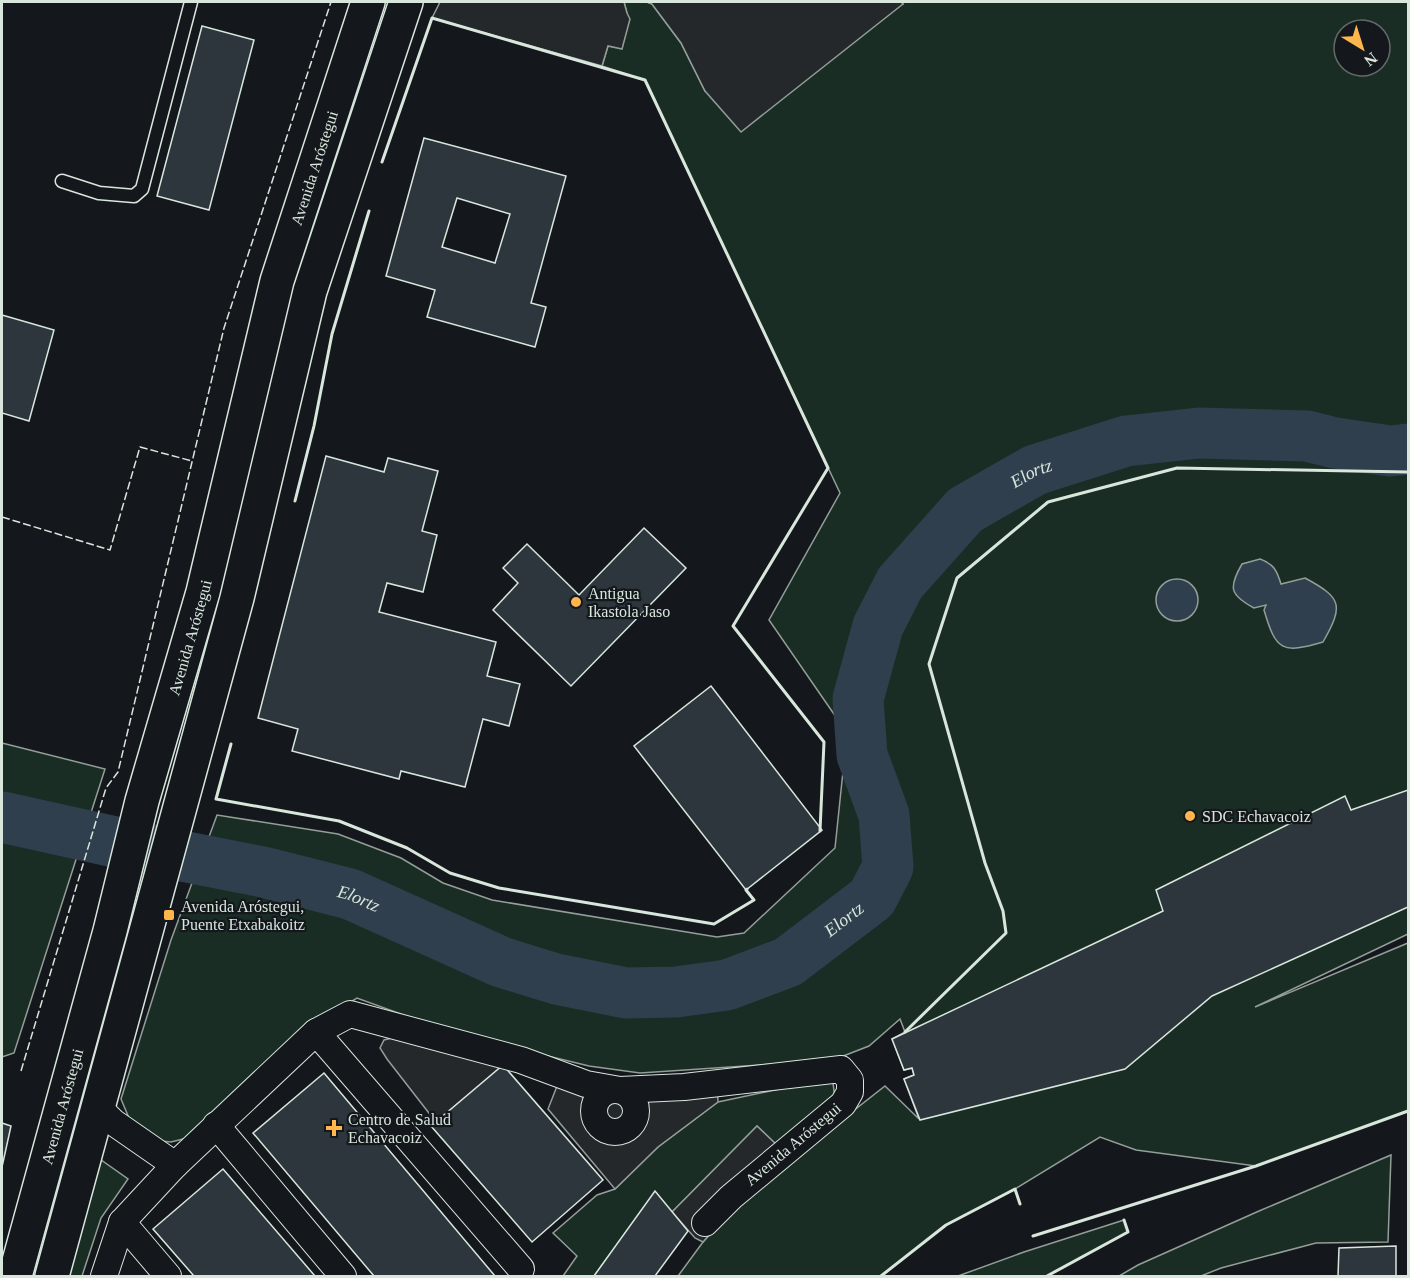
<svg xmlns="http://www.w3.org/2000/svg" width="1410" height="1278" font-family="'Times New Roman',serif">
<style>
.green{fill:#1a2d24;stroke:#939e99;stroke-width:1.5;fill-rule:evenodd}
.parking{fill:#24282b;stroke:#939e99;stroke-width:1.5}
.water{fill:#2f3f4d;stroke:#939e99;stroke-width:1.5}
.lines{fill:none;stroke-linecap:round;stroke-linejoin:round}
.river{stroke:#2f3f4d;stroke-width:51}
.building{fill:#2c363c;stroke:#d8e6dc;stroke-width:1.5;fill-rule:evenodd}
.service-casing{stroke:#d8e6dc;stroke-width:15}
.minor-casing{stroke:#d8e6dc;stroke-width:28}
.secondary-casing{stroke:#d8e6dc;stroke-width:36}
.service{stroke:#14181c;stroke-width:12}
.minor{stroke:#14181c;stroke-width:26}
.secondary{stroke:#14181c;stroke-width:33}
.fence{stroke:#d8e6dc;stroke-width:1.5;stroke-dasharray:8 3;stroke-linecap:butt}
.wall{stroke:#d8e6dc;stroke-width:3}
.poi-dot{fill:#ffb74d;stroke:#14181c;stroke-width:2}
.labels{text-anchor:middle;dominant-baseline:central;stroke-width:4.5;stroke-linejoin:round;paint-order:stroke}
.street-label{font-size:16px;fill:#d8e6dc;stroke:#14181c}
.poi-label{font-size:16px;fill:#d8e6dc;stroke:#14181c;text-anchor:start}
.water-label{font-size:18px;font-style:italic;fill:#d8e6dc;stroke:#14181c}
</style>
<rect width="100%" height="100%" fill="#14181c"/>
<!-- green -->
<g class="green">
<path d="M624 2H647L652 4 681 43 705 91 903 4 901 2H1408V934L1255 1007 1408 943V1111L1256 1166 1136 1150 1100 1137 1015 1189 946 1225 881 1276H678L703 1242 741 1199 885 1086 919 1119 904 1079 914 1075 912 1068 904 1070 892 1039 905 1032 900 1019 869 1046 833 1060 640 1073 589 1066 453 1033 357 998 337 1010 187 1138 171 1142 149 1140 129 1118 121 1099 171 940 217 815 338 834 401 858 443 883 492 900 717 937 744 933 835 848 847 733 769 620 840 493 645 80 602 66 608 46 622 48 627 13ZM1344 30H1380V66H1344Z"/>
<path d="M2 743 105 769 14 1053 2 1057Z"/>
<path d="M817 1081 833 1083 835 1099 780 1148 757 1126 672 1212 655 1192 594 1276H563L577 1256 553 1233 597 1195 615 1189 658 1147 718 1102Z"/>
<path d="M87 1150 128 1179 101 1218 82 1276H63Z"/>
<path d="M1391 1155 1388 1242 1316 1243 1221 1268 1201 1276H1119L1138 1265 1259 1211Z"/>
<path d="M1124 1220 1128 1232 1047 1276H958L1024 1252Z"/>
</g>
<!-- parking -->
<g class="parking">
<path d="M440 2H624L627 13 630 19 622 49 608 46 602 66 432 18Z"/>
<path d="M647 2H901L903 4 741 132 705 91 681 43 652 4Z"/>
<path d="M392 1038 503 1065 431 1126 432 1117 387 1059 380 1048 384 1040Z"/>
<path d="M561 1076 717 1083 718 1102 658 1147 615 1189 548 1109Z"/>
<path d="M757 1126 780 1148 741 1199 703 1242 695 1238 672 1212Z"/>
</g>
<!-- water -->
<g class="water">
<path d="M1260 559C1274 564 1277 571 1281 584L1305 578C1342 598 1344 605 1323 642 1282 654 1276 651 1264 610L1266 605 1254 608C1230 595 1228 588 1242 564Z"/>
<circle cx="1177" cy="600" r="21"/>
</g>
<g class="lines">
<!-- river -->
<path class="river" id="s1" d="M2 817 151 850 263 872 350 894 501 962 556 979 626 993 676 992 727 985 788 962 872 898 888 867 884 815 862 755 858 699 878 626 900 583 965 510 1035 470 1126 441 1199 433 1307 436 1335 443 1390 451 1408 449"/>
</g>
<!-- building -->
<g class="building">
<path d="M202 26 254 40 209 210 157 196Z"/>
<path d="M424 138 566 176 531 303 546 307 535 347 427 317 435 290 386 276ZM457 198 510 214 495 263 442 247Z"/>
<path d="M2 315 54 330 29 421 2 413Z"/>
<path d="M326 456 384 472 388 458 438 471 422 531 437 535 423 592 387 583 379 612 496 642 487 676 520 684 509 726 483 719 465 787 401 771 399 779 292 751 298 729 258 718Z"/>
<path d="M644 528 686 568 571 686 493 610 518 583 503 568 527 544 579 595Z"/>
<path d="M711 686 822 830 746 890 634 746Z"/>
<path d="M1408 790V907L1212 996 1125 1069 920 1120 904 1079 914 1075 912 1068 904 1070 892 1039 1163 911 1156 890 1345 796 1351 810Z"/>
<path d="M503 1065 603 1180 532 1242 431 1126Z"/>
<path d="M324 1073 495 1276H374L253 1133Z"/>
<path d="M2 1123 11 1126 2 1167Z"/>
<path d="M223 1169 315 1276H194L153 1229Z"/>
<path d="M655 1191 688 1231 655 1276H594Z"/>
<path d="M1396 1246V1276H1338L1339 1248Z"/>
</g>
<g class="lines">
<defs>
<path id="service" d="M62 181 99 193 134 196 142 189 191 2"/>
<g id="minor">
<path d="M316 1032 521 1269"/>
<circle cx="615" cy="1111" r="21"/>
<path d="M99 1108 113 1122 175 1165"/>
<path d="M216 1125 343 1276"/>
<path d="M122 1222 168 1276"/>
<path d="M104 1276 122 1222 175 1165 316 1032 350 1014 521 1060 586 1084 620 1090 684 1087 841 1069 850 1080V1092L843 1104 731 1197 705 1223"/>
</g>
<g id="secondary">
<path id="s2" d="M15 1276 110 931 142 801 203 592 277 281 368 2"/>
<path d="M52 1276 237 598 310 291 406 2"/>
</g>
</defs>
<!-- service casing -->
<use href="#service" class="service-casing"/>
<!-- minor casing -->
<use href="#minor" class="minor-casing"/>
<!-- secondary casing -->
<use href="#secondary" class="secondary-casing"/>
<!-- service -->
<use href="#service" class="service"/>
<!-- minor -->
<use href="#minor" class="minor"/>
<!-- secondary -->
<use href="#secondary" class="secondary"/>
<!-- fence -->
<g class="fence">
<path d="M2 517 110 550 140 447 192 461"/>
<path d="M21 1071 106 788 118 772 224 328 331 2"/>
</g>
<!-- wall -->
<g class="wall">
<path d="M382 162 432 18 645 80 828 468 733 626 824 742 820 831"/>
<path d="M295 501 314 426 332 334 369 211"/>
<path d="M231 744 216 799 339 821 407 848 450 873 499 888 714 924 754 900 746 890 747 889"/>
<path d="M905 1032 1006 933 1003 911 985 863 929 664 957 578 1048 502 1177 468 1408 472"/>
<path d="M1033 1236 1256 1166 1408 1111"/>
<path d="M881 1276 946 1225 1015 1189 1020 1204"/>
<path d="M1047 1276 1128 1232 1124 1220"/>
</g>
</g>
<!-- markers -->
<g class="poi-dot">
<circle cx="576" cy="602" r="6"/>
<circle cx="1190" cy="816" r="6"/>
<rect x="163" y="909" width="12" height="12" rx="3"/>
<path d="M331 1119h6v6h6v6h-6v6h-6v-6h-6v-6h6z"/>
</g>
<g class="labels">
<!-- street labels -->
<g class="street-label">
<text stroke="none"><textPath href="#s2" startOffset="1148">Avenida Aróstegui</textPath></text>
<text stroke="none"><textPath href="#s2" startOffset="662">Avenida Aróstegui</textPath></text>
<text stroke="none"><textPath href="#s2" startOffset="176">Avenida Aróstegui</textPath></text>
<text transform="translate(793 1144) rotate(-40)">Avenida Aróstegui</text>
</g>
<!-- poi labels -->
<g class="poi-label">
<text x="588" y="593">Antigua<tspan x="588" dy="18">Ikastola Jaso</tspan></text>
<text x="1202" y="816">SDC Echavacoiz</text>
<text x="181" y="906">Avenida Aróstegui,<tspan x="181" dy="18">Puente Etxabakoitz</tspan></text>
<text x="348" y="1119">Centro de Salud<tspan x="348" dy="18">Echavacoiz</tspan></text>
</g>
<!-- water labels -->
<g class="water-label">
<text stroke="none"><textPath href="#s1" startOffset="1428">Elortz</textPath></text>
<text stroke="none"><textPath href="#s1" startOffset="366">Elortz</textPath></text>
<text stroke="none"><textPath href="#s1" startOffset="888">Elortz</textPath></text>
</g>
</g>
<!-- border -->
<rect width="1410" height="1278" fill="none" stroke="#d8e6dc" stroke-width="6"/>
<!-- north arrow -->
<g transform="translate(1362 48) rotate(142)"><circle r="28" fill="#14181c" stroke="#626a69" stroke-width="1.5"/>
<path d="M0-4.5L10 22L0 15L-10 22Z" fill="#ffb74d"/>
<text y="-9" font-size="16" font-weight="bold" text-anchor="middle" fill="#d8e6dc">N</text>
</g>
</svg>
